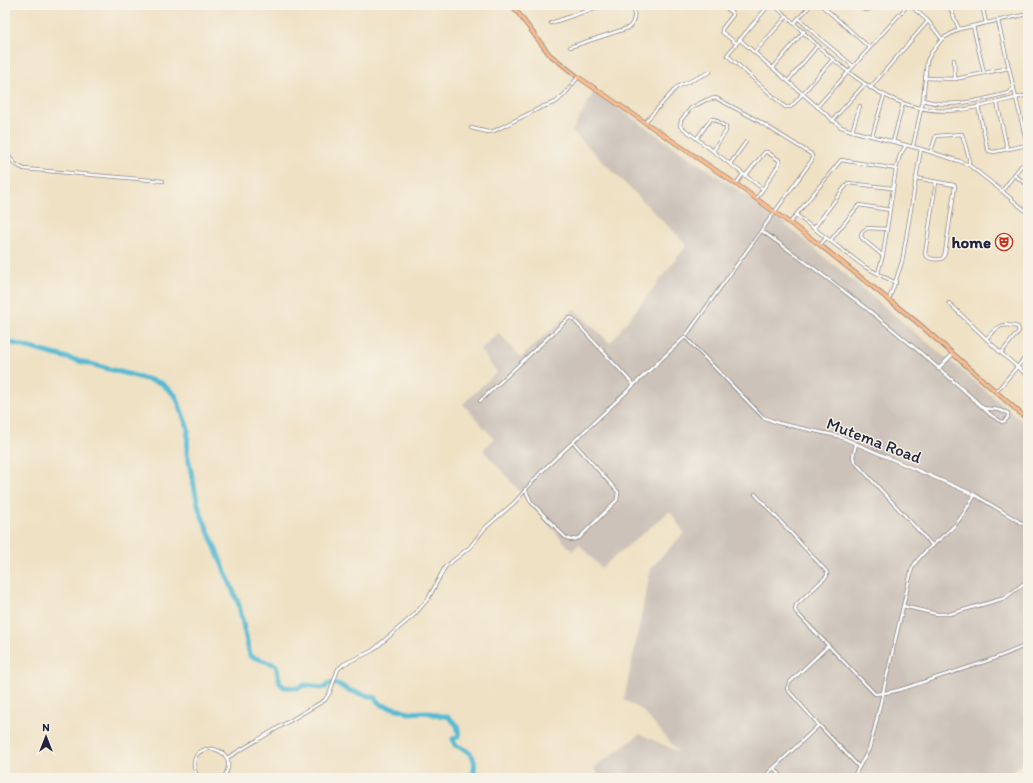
<svg xmlns="http://www.w3.org/2000/svg" width="1033" height="783" font-family="Itim,sans-serif">
<style>
.industrial{fill:#ccc2b9}
.lines{fill:none;stroke-linecap:round;stroke-linejoin:round}
.river{stroke:#55bad3;stroke-width:5}
.minor-casing{stroke:#888280;stroke-width:4}
.major-casing{stroke:#888280;stroke-width:5}
.minor{stroke:#fff;stroke-width:2.5}
.major{stroke:#fbbb8c;stroke-width:3.5}
.labels{text-anchor:middle;dominant-baseline:central;stroke-width:3;stroke-linejoin:round;paint-order:stroke}
.poi-label{font-size:17px;font-weight:bold;fill:#22223b;stroke:#f7f3e8;text-anchor:end}
.street-label{font-size:17px;fill:#22223b;stroke:#f7f3e8}
</style>
<rect width="100%" height="100%" fill="#f7f3e8"/>
<filter id="ink" filterUnits="userSpaceOnUse"><feTurbulence type="fractalNoise" baseFrequency=".025" numOctaves="2"/><feDisplacementMap in="SourceGraphic" scale="8" xChannelSelector="R" yChannelSelector="G"/><feConvolveMatrix kernelMatrix="1 2 1 2 8 2 1 2 1" color-interpolation-filters="sRGB"/></filter>
<filter id="wash" filterUnits="userSpaceOnUse"><feTurbulence type="fractalNoise" baseFrequency=".012" numOctaves="4" result="noise"/><feDisplacementMap in="SourceGraphic" scale="16" xChannelSelector="R" yChannelSelector="G"/><feGaussianBlur stdDeviation="0.9" result="paint"/><feColorMatrix in="noise" values="0 0 0 0 0 0 0 0 0 0 0 0 0 0 0 0 0 1.4 0 .05"/><feComposite in="paint" operator="in"/></filter>
<g filter="url(#wash)">
<rect width="100%" height="100%" fill="#efe1c4"/>
<!-- industrial -->
<path class="industrial" d="M594 92 770 212 1028 426V757L1007 778H601L594 768 640 734 679 752 642 710 624 700 651 568 684 533 670 511 601 568 579 544 572 551 483 450 494 439 463 404 497 372 480 350 499 333 521 357 574 309 610 343 687 245 572 131Z"/>
<g class="lines">
<!-- river -->
<path class="river" d="M5 341 161 383 176 396 188 429 187 453 199 509 239 605 250 656 276 665 280 683 284 687 298 688 304 685 314 686 320 688 326 687 327 684H338L348 690 376 698 377 701 382 705 402 710 408 713 427 712 440 716H447L457 725 459 736 453 739 455 745C467 750 477 755 474 770 474 773 474 774 472 775 468 778 458 777 453 778"/>
</g>
</g>
<g filter="url(#ink)">
<g class="lines">
<defs>
<g id="minor">
<path d="M723 5 732 13 733 15 722 29V32L736 43"/>
<path d="M769 5 727 55 785 107H791L833 59"/>
<path d="M774 5C827 52 881 119 960 110 983 107 1005 100 1028 95"/>
<path d="M821 5 870 48"/>
<path d="M858 5 865 10 870 9 872 5"/>
<path d="M910 5 928 21 942 39"/>
<path d="M948 5 951 10 959 29"/>
<path d="M982 5 986 23"/>
<path d="M798 18 823 41 853 66"/>
<path d="M998 21 1027 145"/>
<path d="M551 23 604 5"/>
<path d="M794 23 811 5"/>
<path d="M973 26 984 73"/>
<path d="M739 39 841 127 852 131 921 149 959 161 969 165 1002 191 1028 213"/>
<path d="M570 47 628 28C636 22 635 13 633 5"/>
<path d="M755 52 787 16"/>
<path d="M954 60 955 79"/>
<path d="M773 68 804 31"/>
<path d="M925 78 955 79 1009 68"/>
<path d="M788 81 818 45"/>
<path d="M870 88 928 21"/>
<path d="M923 100C950 109 981 100 1008 93L1014 88"/>
<path d="M997 102 1007 148"/>
<path d="M978 106 987 147 989 151 994 152 1027 145"/>
<path d="M817 107 908 5"/>
<path d="M832 121 865 84"/>
<path d="M645 122 677 87 710 72"/>
<path d="M471 128 488 132 494 131 542 107 556 102 565 94 578 77"/>
<path d="M852 131 860 106"/>
<path d="M872 136 884 96"/>
<path d="M697 138 711 119H714L726 127V131L713 151"/>
<path d="M893 142 903 103"/>
<path d="M913 146 923 100 927 61 931 53 942 39 959 29 1028 14"/>
<path d="M931 151 936 136 962 134 969 158V165"/>
<path d="M5 152 15 164 24 169 163 181"/>
<path d="M730 164 746 142"/>
<path d="M1014 175 1028 185"/>
<path d="M745 176 765 152H767L779 160V164L763 189"/>
<path d="M916 178 954 185 955 186 945 253 943 258C937 261 928 259 925 254L936 182"/>
<path d="M736 184 743 174"/>
<path d="M1002 191 1021 166 1028 163"/>
<path d="M796 215 841 160 896 169"/>
<path d="M790 223 796 215 865 267 896 283"/>
<path d="M814 228 848 183 892 188"/>
<path d="M762 231C842 287 920 349 991 415L1002 422 1005 421 1008 417V413L999 410 983 408"/>
<path d="M830 241 859 205 890 210"/>
<path d="M820 245 826 238"/>
<path d="M882 255 864 240 861 237 862 232 867 228 887 229"/>
<path d="M878 273 883 255 896 169 900 155 906 145"/>
<path d="M889 300 902 262 921 149"/>
<path d="M949 303 1001 353 1028 376"/>
<path d="M685 337 763 417 778 423 838 436 975 495 1028 527"/>
<path d="M986 339C997 327 1001 322 1018 327L1019 331 1001 353"/>
<path d="M938 369 953 354"/>
<path d="M996 392 1028 354"/>
<path d="M480 401 569 318H572L634 385"/>
<path d="M856 444 853 456 854 461 933 546"/>
<path d="M525 489 531 502 565 537 571 540 579 538 617 500 618 492 574 443"/>
<path d="M755 494 827 572V576L796 605 795 610 797 613 875 694C896 693 916 684 935 678 966 668 998 659 1028 644"/>
<path d="M903 606 937 614H950L1005 598 1028 580"/>
<path d="M828 646 789 683 787 689 819 725 859 767"/>
<path d="M227 758 325 700 330 692 338 669 344 664 372 651 414 615 428 599 445 567 470 547 485 528 515 502 541 472 685 337 812 160V156L811 154 757 120 716 98 706 100 691 108 681 120 680 126 763 189 756 199"/>
<path d="M774 768 783 778"/>
<path d="M22 778H23"/>
<path d="M200 778C196 775 194 770 194 764 195 737 244 749 223 778"/>
<path d="M763 778 819 725"/>
<path d="M853 778 869 749 874 731 912 568C921 552 939 541 952 528 962 519 968 506 975 495"/>
</g>
<path id="major" d="M512 5 549 54 578 77 736 184 820 245 918 323 1028 420"/>
</defs>
<!-- minor casing -->
<use href="#minor" class="minor-casing"/>
<!-- major casing -->
<use href="#major" class="major-casing"/>
<!-- minor -->
<use href="#minor" class="minor"/>
<!-- major -->
<use href="#major" class="major"/>
</g>
</g>
<!-- icons -->
<defs>
<symbol id="theatre-ring" viewBox="-11 -11 22 22"><circle r="9.5" fill="#f7f3e8" stroke="#c8321e" stroke-width="1.5"/><path d="M-5-5.5Q0-4 5-5.5V0Q5 5 0 6Q-5 5-5 0ZM-3.3-2.5H-1v1.5H-3.3ZM1-2.5H3.3v1.5H1ZM-2.8 1Q0 5.5 2.8 1Z" fill="#c8321e"/></symbol>
</defs>
<g fill-rule="evenodd">
<use href="#theatre-ring" x="994" y="232" width="20" height="20"/>
</g>
<g class="labels">
<!-- poi labels -->
<g class="poi-label">
<text x="991" y="242">home</text>
</g>
<!-- street labels -->
<g class="street-label">
<text transform="translate(874 440) rotate(21)">Mutema Road</text>
</g>
</g>
<!-- margin -->
<rect width="1033" height="783" fill="none" stroke="#f7f3e8" stroke-width="20"/>
<!-- north arrow -->
<g transform="translate(46 737)" stroke="#f7f3e8" stroke-width="3" paint-order="stroke">
<path d="M0-3L7 15L0 10L-7 15Z" fill="#22223b"/>
<text y="-6" font-size="11" font-weight="bold" text-anchor="middle" fill="#22223b">N</text>
</g>
</svg>
